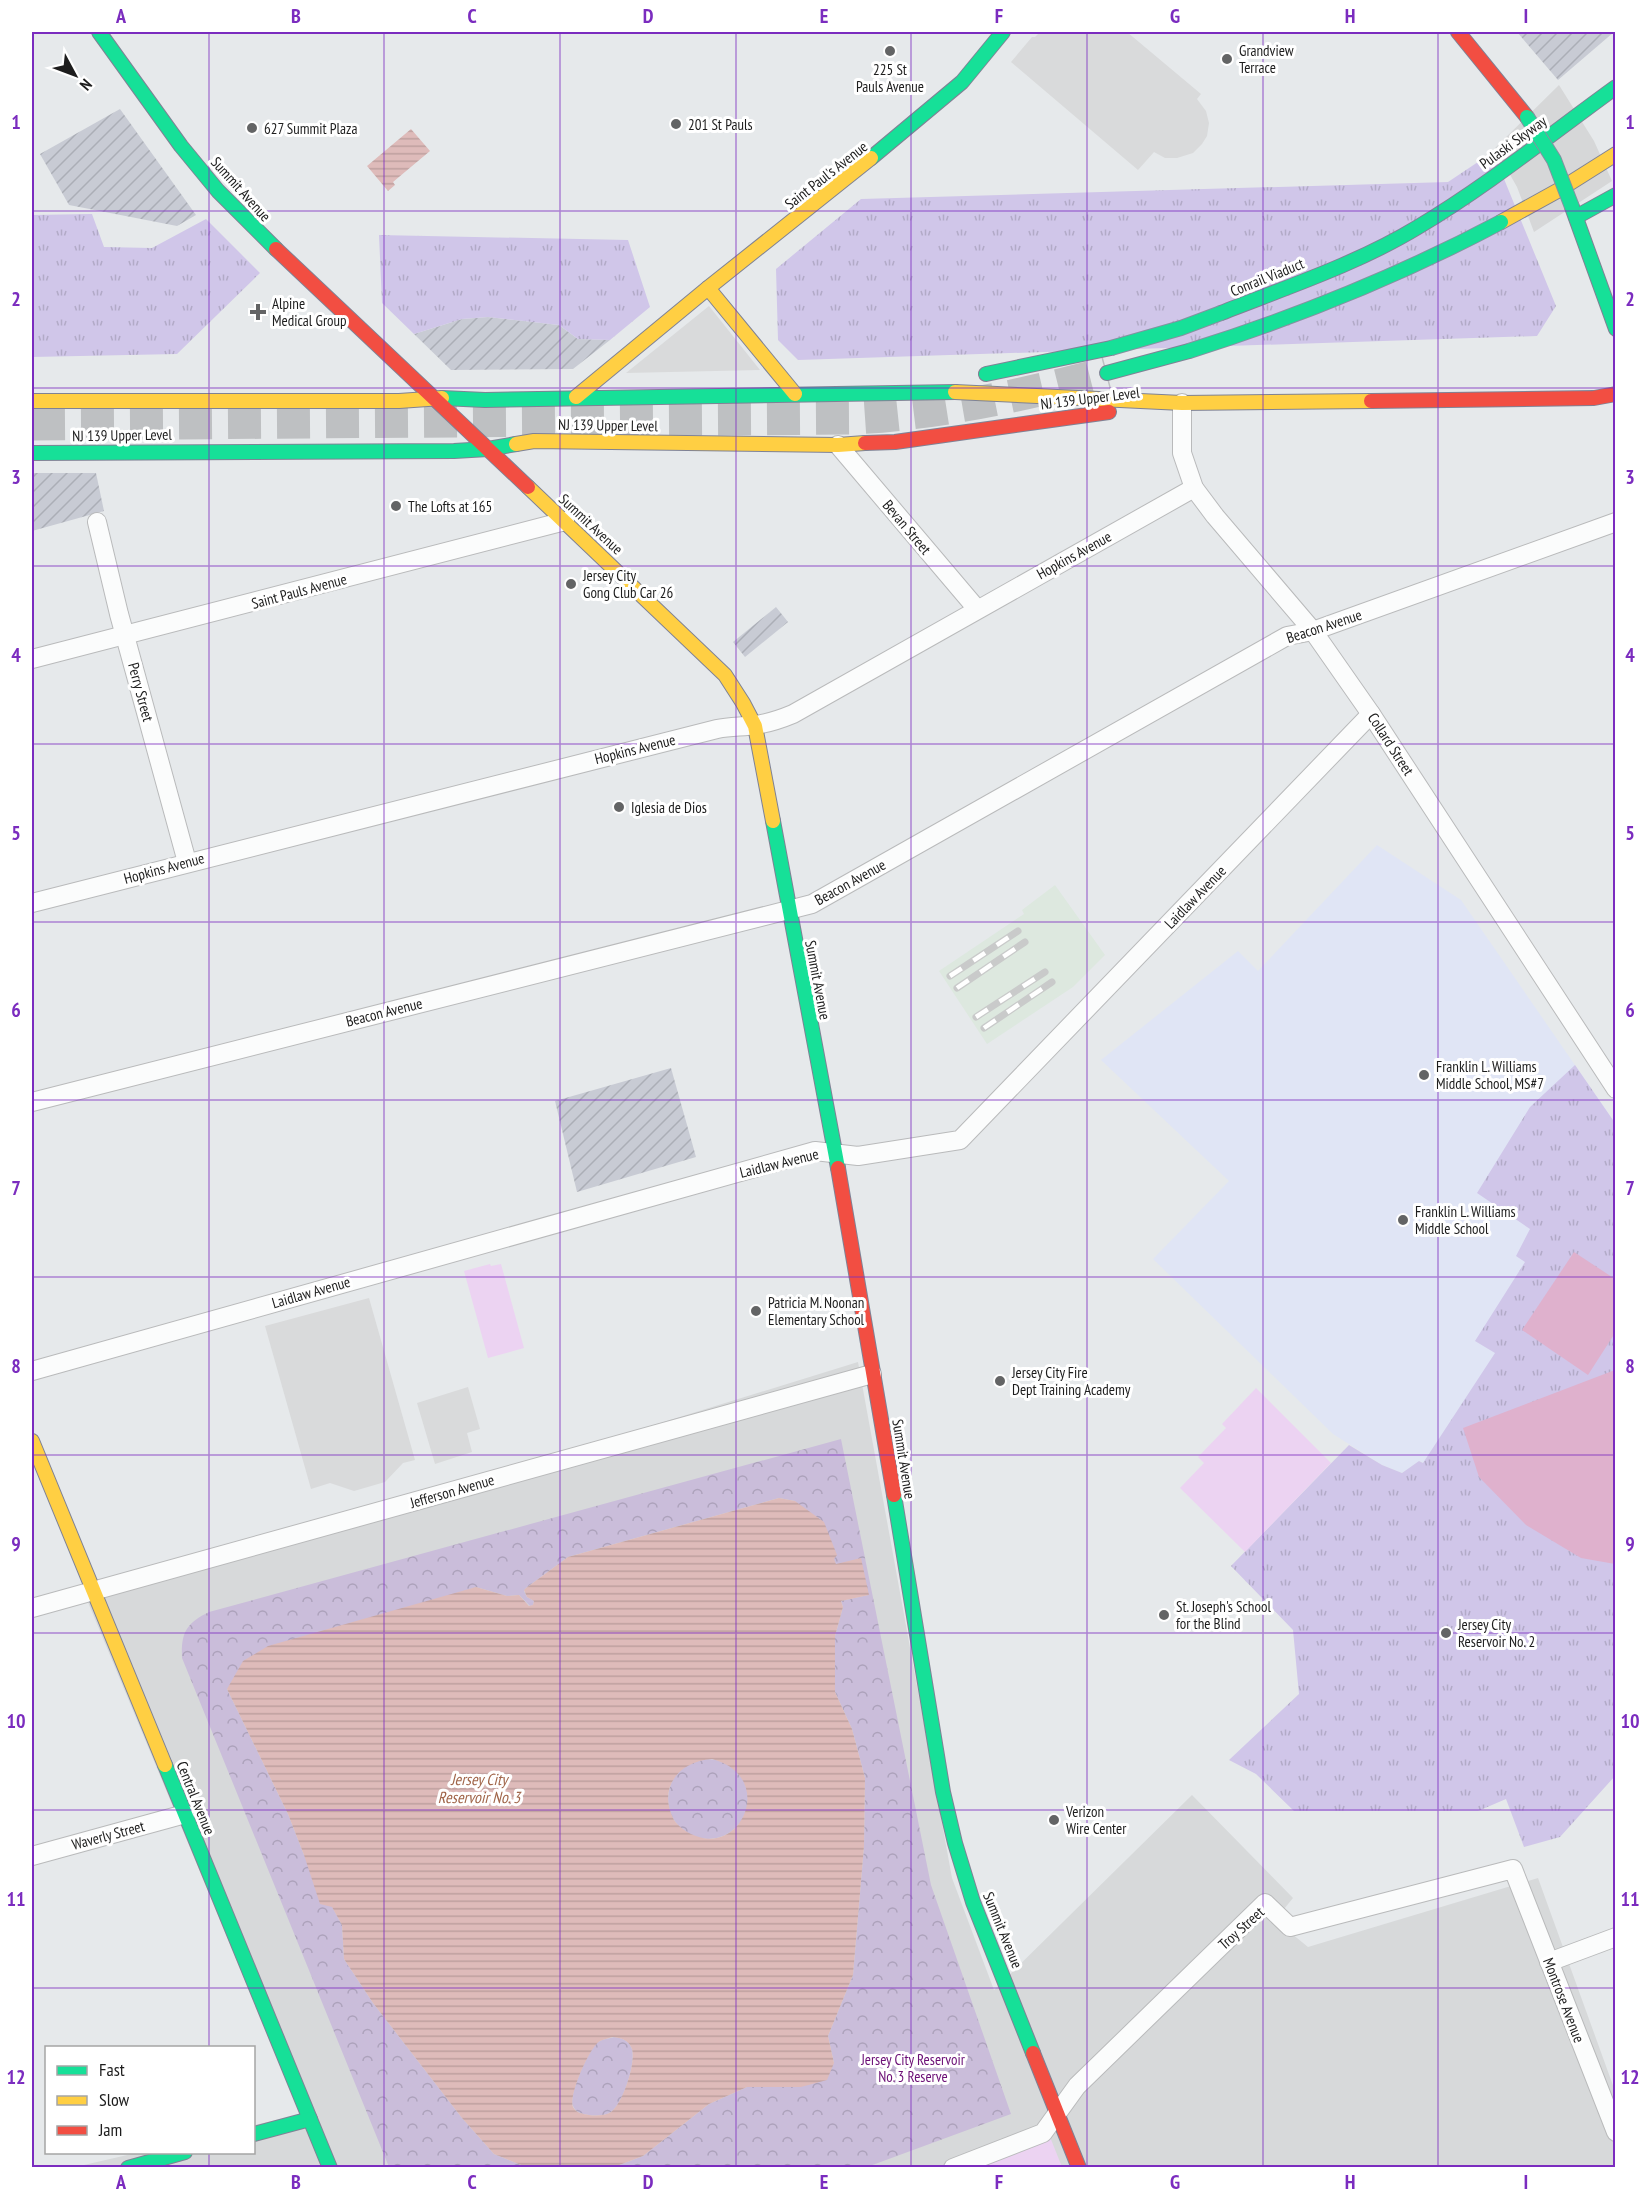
<svg xmlns="http://www.w3.org/2000/svg" width="1647" height="2199" font-family="'PT Sans Narrow',sans-serif">
<style>
.residential{fill:#d7d9da}
.education{fill:#e0e5f5}
.railway{fill:#dde8df}
.construction{fill:url(#construction-furrows)}
.grass{fill:url(#grass-tufts)}
.forest{fill:url(#forest-crowns)}
.park{fill:#ecd3f2}
.pitch{fill:#dfb1cd}
.parking{fill:#d9dadb}
.water{fill:url(#water-rules);fill-rule:evenodd}
.pier{fill:#d6d7d8}
.lines{fill:none;stroke-linecap:round;stroke-linejoin:round}
.highway-tunnel{stroke:#bec0c2;stroke-width:33;stroke-dasharray:33 16;stroke-linecap:butt}
.street-casing{stroke:#b9babb;stroke-width:20}
.fast-casing{stroke:#7f8295;stroke-width:16}
.slow-casing{stroke:#7f8295;stroke-width:16}
.jam-casing{stroke:#7f8295;stroke-width:16}
.street{stroke:#fbfcfc;stroke-width:18}
.fast{stroke:#16e098;stroke-width:14}
.slow{stroke:#ffcf43;stroke-width:14}
.jam{stroke:#f24e42;stroke-width:14}
.rail-casing{stroke:#c9caca;stroke-width:7}
.rail{stroke:#fff;stroke-width:4.5;stroke-dasharray:14;stroke-linecap:butt}
.fast-bridge-casing{stroke:#8392a0;stroke-width:16;stroke-linecap:butt}
.fast-bridge{stroke:#16e098;stroke-width:14}
.grid{fill:none;stroke:#7b2cbf;stroke-width:1.5;stroke-opacity:0.55}
.poi-dot{fill:#636465;stroke:#fff;stroke-width:2}
.labels{text-anchor:middle;dominant-baseline:central;stroke-width:6;stroke-linejoin:round;paint-order:stroke}
.poi-label{font-size:15px;fill:#1d1d1d;stroke:#fff;text-anchor:start}
.street-label{font-size:15px;fill:#1d1d1d;stroke:#fff}
.park-label{font-size:15px;fill:#6c0f76;stroke:#fff}
.water-label{font-size:16px;font-style:italic;fill:#a1664a;stroke:#fff}
.neatline{fill:none;stroke:#7b2cbf;stroke-width:2}
.grid-label{font-size:20px;text-anchor:middle;font-weight:bold;fill:#7b2cbf}
</style>
<defs>
<pattern id="construction-furrows" width="10" height="10" patternUnits="userSpaceOnUse" patternTransform="scale(1.5)"><rect width="10" height="10" fill="#c8cbd4"/><path d="M-1 1l2-2M0 10L10 0M9 11l2-2" fill="none" stroke="#abaeb6"/></pattern>
<pattern id="grass-tufts" width="24" height="20" patternUnits="userSpaceOnUse" patternTransform="scale(1.5)"><rect width="24" height="20" fill="#d0c6e9"/><path d="M3 7l-1-3M5 7V3M7 7l1-3M15 17l-1-3M17 17v-4M19 17l1-3" fill="none" stroke="#b2aac7"/></pattern>
<pattern id="forest-crowns" width="20" height="18" patternUnits="userSpaceOnUse" patternTransform="scale(1.5)"><rect width="20" height="18" fill="#cabdda"/><path d="M2 6a3 3 0 1 1 6 0M12 15a3 3 0 1 1 6 0" fill="none" stroke="#ada2bb"/></pattern>
<pattern id="water-rules" width="6" height="5" patternUnits="userSpaceOnUse" patternTransform="scale(1.5)"><rect width="6" height="5" fill="#debbba"/><path d="M0 2.5h6" fill="none" stroke="#bea09f"/></pattern>
</defs>
<rect width="100%" height="100%" fill="#e6e9eb"/>
<!-- residential -->
<path class="residential" d="M858 1362 952 1878 994 1990 1192 1795 1293 1898 1275 1920 1308 1947 1538 1878 1615 2091V2167L71 2168 136 2153 254 2152V2125L301 2115 87 1600Z"/>
<!-- education -->
<path class="education" d="M1377 845 1461 900 1615 1123 1529 1534 1420 1461 1402 1473 1382 1465 1333 1434 1153 1259 1229 1181 1101 1060 1238 951 1258 971Z"/>
<!-- railway -->
<path class="railway" d="M1055 885 1105 955 1073 987 987 1044 939 971 1024 914 1022 910Z"/>
<!-- construction -->
<g class="construction">
<path d="M1517 32H1614L1558 80Z"/>
<path d="M120 109 196 215 177 226 69 205 40 154Z"/>
<path d="M488 317 559 325 578 339 610 340 573 369 451 370 414 334 462 319Z"/>
<path d="M32 473H96L104 511 32 531Z"/>
<path d="M776 607 788 622 745 657 733 642Z"/>
<path d="M671 1068 696 1157 577 1192 555 1101Z"/>
</g>
<!-- grass -->
<g class="grass">
<path d="M1493 152 1556 306 1537 336 798 360 778 340 776 269 861 199 1448 182Z"/>
<path d="M92 214 104 247 152 248 206 219 260 273 177 354 32 357V215Z"/>
<path d="M379 235 628 240 650 307 610 340 578 339 559 325 488 317 462 319 414 334 382 303Z"/>
<path d="M1575 1065 1615 1123V1776L1560 1837 1524 1847 1506 1799 1478 1811H1294L1256 1774 1229 1760 1299 1694 1293 1630 1231 1566 1349 1445 1382 1465 1402 1473 1419 1461 1423 1463 1495 1353 1475 1341 1525 1262 1516 1256 1530 1229 1511 1216 1509 1219 1500 1213 1502 1210 1477 1193 1530 1107Z"/>
</g>
<!-- forest -->
<g class="forest">
<path d="M841 1439 931 1885 1011 2114 867 2167H614L643 2156 709 2104 747 2087H776L834 2063 828 2036 853 1975 864 1846 865 1778 852 1729 835 1692V1636L843 1607 841 1601 868 1595 836 1564 795 1501 779 1498 568 1557 526 1588 524 1591 527 1597 534 1601 533 1605 530 1606 519 1595 507 1596 476 1587 227 1689 288 1814 304 1855 342 1925 344 1959 373 2003 462 2118 494 2154 526 2167H389L182 1658C181 1633 186 1623 209 1612Z"/>
<circle cx="708" cy="1799" r="40"/>
<path d="M614 2037C621 2038 629 2040 632 2049 636 2063 623 2104 611 2112 605 2116 595 2116 589 2115 582 2114 576 2113 573 2106 568 2096 588 2051 597 2043 601 2039 608 2039 614 2037Z"/>
</g>
<!-- park -->
<g class="park">
<path d="M490 1264 491 1266 501 1264 524 1348 488 1358 464 1271Z"/>
<path d="M1256 1388 1331 1463 1245 1552 1180 1488 1204 1463 1198 1457 1226 1428 1222 1424Z"/>
<path d="M1050 2137 1062 2167 971 2168Z"/>
</g>
<!-- pitch -->
<g class="pitch">
<path d="M1574 1252 1615 1279V1333L1588 1375 1522 1330Z"/>
<path d="M1615 1370V1564L1581 1558 1526 1525 1479 1477 1463 1428Z"/>
</g>
<!-- parking -->
<g class="parking">
<path d="M1040 32H1127L1201 94 1197 99 1206 111 1209 123 1207 136 1202 144 1193 153 1177 158H1165L1154 152 1138 170 1011 62 1032 37H1035Z"/>
<path d="M709 306 760 370 626 373Z"/>
<path d="M369 1298 415 1460 403 1463 385 1482 354 1491 330 1483 311 1489 265 1326Z"/>
<path d="M468 1387 480 1429 467 1433 472 1452 435 1464 417 1403Z"/>
</g>
<!-- water -->
<g class="water">
<path d="M411 129 430 151 393 182 395 185 388 191 367 166Z"/>
<path d="M779 1498 795 1501 824 1522 837 1555 834 1559 836 1564 861 1558 869 1595 841 1601 843 1607 835 1636V1692L852 1729 865 1778 864 1846 853 1975 828 2036 834 2063 827 2080 801 2087H747L709 2104 643 2156 614 2167H526L494 2154 462 2118 373 2003 344 1959 342 1925 332 1907 320 1904 304 1855 288 1814 227 1689 243 1661 268 1646 476 1587 507 1596 519 1595 529 1606 533 1605 534 1601 527 1597 524 1590 526 1588 568 1557ZM712 1759C777 1776 742 1859 691 1834 685 1831 678 1826 674 1820 657 1788 679 1761 712 1759ZM613 2037C621 2038 629 2040 632 2049 636 2063 623 2103 611 2112 605 2116 595 2116 589 2115 583 2114 576 2113 573 2107 568 2096 590 2046 600 2041 604 2039 609 2038 613 2037Z"/>
</g>
<!-- pier -->
<path class="pier" d="M1559 85 1594 141 1612 181 1534 232 1517 187 1495 148Z"/>
<g class="lines">
<!-- highway-tunnel -->
<path class="highway-tunnel" d="M32 424 855 418C942 413 1024 395 1107 373"/>
<defs>
<g id="street">
<path d="M1182 403V453L1194 488 1215 516 1313 631 1371 714 1616 1089"/>
<path d="M838 445 977 609"/>
<path d="M97 522 119 614 187 862"/>
<path d="M32 659 565 521"/>
<path d="M32 903 717 729C730 726 743 727 756 725 769 723 781 719 793 714L1194 488"/>
<path d="M32 1102 812 904 1287 636 1313 631 1616 522"/>
<path d="M32 1371 815 1151 858 1156 960 1140 1371 714"/>
<path d="M32 1608 872 1374"/>
<path d="M32 1856 185 1814"/>
<path d="M1549 1962 1616 1937"/>
<path d="M953 2168 1043 2133 1077 2086 1265 1903 1290 1927 1513 1869 1616 2132"/>
</g>
<g id="fast">
<path d="M99 32 181 146 218 191 276 249"/>
<path d="M871 158 962 82 1003 32"/>
<path d="M1572 207 1616 329"/>
<path d="M1576 217 1616 195"/>
<path d="M1221 313C1287 287 1357 264 1418 227 1487 186 1551 134 1616 87"/>
<path d="M1107 373 1189 351"/>
<path d="M986 374 1111 348"/>
<path d="M442 398 485 400 955 392"/>
<path d="M32 453 454 451 488 449 516 444"/>
<path d="M773 821 838 1168"/>
<path d="M894 1495 943 1792 955 1843 973 1902 1033 2053"/>
<path d="M165 1765 330 2168"/>
<path d="M254 2134 310 2119"/>
<path d="M128 2168 185 2152"/>
</g>
<g id="slow">
<path d="M1501 222 1559 190 1616 154"/>
<path d="M708 288 795 394"/>
<path d="M955 392 1182 403 1371 401"/>
<path d="M576 397 708 288 871 158"/>
<path d="M32 401H399L442 398"/>
<path d="M516 444 534 441 838 445 865 443"/>
<path d="M528 487 725 675 743 703 755 726 773 821"/>
<path d="M32 1441 165 1765"/>
</g>
<g id="jam">
<path d="M1458 32 1527 117"/>
<path d="M276 249 528 487"/>
<path d="M1371 401 1594 398 1616 394"/>
<path d="M865 443 895 442 1109 412"/>
<path d="M838 1168 894 1495"/>
<path d="M1033 2053 1079 2168"/>
</g>
</defs>
<!-- street casing -->
<use href="#street" class="street-casing"/>
<!-- fast casing -->
<use href="#fast" class="fast-casing"/>
<!-- slow casing -->
<use href="#slow" class="slow-casing"/>
<!-- jam casing -->
<use href="#jam" class="jam-casing"/>
<!-- street -->
<use href="#street" class="street"/>
<!-- fast -->
<use href="#fast" class="fast"/>
<!-- slow -->
<use href="#slow" class="slow"/>
<!-- jam -->
<use href="#jam" class="jam"/>
<defs>
<g id="rail">
<path d="M950 976 1018 931"/>
<path d="M957 988 1025 942"/>
<path d="M976 1017 1045 972"/>
<path d="M984 1028 1052 982"/>
</g>
</defs>
<!-- rail casing -->
<use href="#rail" class="rail-casing"/>
<!-- rail -->
<use href="#rail" class="rail"/>
<defs>
<g id="fast-bridge">
<path d="M1527 117 1554 160 1572 207"/>
<path d="M1111 348 1181 328 1221 313"/>
<path d="M1189 351C1297 317 1401 275 1501 222"/>
</g>
</defs>
<!-- fast-bridge casing -->
<use href="#fast-bridge" class="fast-bridge-casing"/>
<!-- fast-bridge -->
<use href="#fast-bridge" class="fast-bridge"/>
</g>
<!-- grid -->
<path class="grid" d="M209 32V2048M384 32V2168M560 32V2168M736 32V2168M911 32V2168M1087 32V2168M1263 32V2168M1438 32V2168M32 211H1616M32 388H1616M32 566H1616M32 744H1616M32 922H1616M32 1100H1616M32 1277H1616M32 1455H1616M32 1633H1616M32 1810H1616M32 1988H1616M209 2152V2168"/>
<!-- markers -->
<g class="poi-dot">
<circle cx="890" cy="51" r="6"/>
<circle cx="1227" cy="59" r="6"/>
<circle cx="676" cy="124" r="6"/>
<circle cx="252" cy="128" r="6"/>
<path d="M255 303h6v6h6v6h-6v6h-6v-6h-6v-6h6z"/>
<circle cx="396" cy="506" r="6"/>
<circle cx="571" cy="584" r="6"/>
<circle cx="619" cy="807" r="6"/>
<circle cx="1424" cy="1075" r="6"/>
<circle cx="1403" cy="1220" r="6"/>
<circle cx="756" cy="1311" r="6"/>
<circle cx="1000" cy="1381" r="6"/>
<circle cx="1164" cy="1615" r="6"/>
<circle cx="1446" cy="1633" r="6"/>
<circle cx="1054" cy="1820" r="6"/>
</g>
<g class="labels">
<!-- poi labels -->
<g class="poi-label">
<text x="1239" y="50">Grandview<tspan x="1239" dy="17">Terrace</tspan></text>
<text x="890" y="69" text-anchor="middle">225 St<tspan x="890" dy="17">Pauls Avenue</tspan></text>
<text x="688" y="124">201 St Pauls</text>
<text x="264" y="128">627 Summit Plaza</text>
<text x="272" y="303">Alpine<tspan x="272" dy="17">Medical Group</tspan></text>
<text x="408" y="506">The Lofts at 165</text>
<text x="583" y="575">Jersey City<tspan x="583" dy="17">Gong Club Car 26</tspan></text>
<text x="631" y="807">Iglesia de Dios</text>
<text x="1436" y="1066">Franklin L. Williams<tspan x="1436" dy="17">Middle School, MS#7</tspan></text>
<text x="1415" y="1211">Franklin L. Williams<tspan x="1415" dy="17">Middle School</tspan></text>
<text x="768" y="1302">Patricia M. Noonan<tspan x="768" dy="17">Elementary School</tspan></text>
<text x="1012" y="1372">Jersey City Fire<tspan x="1012" dy="17">Dept Training Academy</tspan></text>
<text x="1176" y="1606">St. Joseph's School<tspan x="1176" dy="17">for the Blind</tspan></text>
<text x="1458" y="1624">Jersey City<tspan x="1458" dy="17">Reservoir No. 2</tspan></text>
<text x="1066" y="1811">Verizon<tspan x="1066" dy="17">Wire Center</tspan></text>
</g>
<!-- street labels -->
<g class="street-label">
<text transform="translate(1513 142) rotate(-36)">Pulaski Skyway</text>
<text transform="translate(826 175) rotate(-38)">Saint Paul's Avenue</text>
<text transform="translate(241 189) rotate(48)">Summit Avenue</text>
<text transform="translate(1267 277) rotate(-22)">Conrail Viaduct</text>
<text transform="translate(1090 398) rotate(-7)">NJ 139 Upper Level</text>
<text transform="translate(608 425) rotate(1)">NJ 139 Upper Level</text>
<text transform="translate(122 435) rotate(-1)">NJ 139 Upper Level</text>
<text transform="translate(591 524) rotate(43)">Summit Avenue</text>
<text transform="translate(907 527) rotate(50)">Bevan Street</text>
<text transform="translate(1074 555) rotate(-29)">Hopkins Avenue</text>
<text transform="translate(299 591) rotate(-15)">Saint Pauls Avenue</text>
<text transform="translate(1324 626) rotate(-18)">Beacon Avenue</text>
<text transform="translate(141 692) rotate(75)">Perry Street</text>
<text transform="translate(1391 744) rotate(57)">Collard Street</text>
<text transform="translate(635 749) rotate(-14)">Hopkins Avenue</text>
<text transform="translate(164 868) rotate(-15)">Hopkins Avenue</text>
<text transform="translate(850 882) rotate(-29)">Beacon Avenue</text>
<text transform="translate(1195 897) rotate(-46)">Laidlaw Avenue</text>
<text transform="translate(818 980) rotate(79)">Summit Avenue</text>
<text transform="translate(384 1012) rotate(-14)">Beacon Avenue</text>
<text transform="translate(779 1163) rotate(-14)">Laidlaw Avenue</text>
<text transform="translate(311 1292) rotate(-16)">Laidlaw Avenue</text>
<text transform="translate(904 1459) rotate(81)">Summit Avenue</text>
<text transform="translate(452 1491) rotate(-16)">Jefferson Avenue</text>
<text transform="translate(196 1798) rotate(68)">Central Avenue</text>
<text transform="translate(108 1835) rotate(-15)">Waverly Street</text>
<text transform="translate(1241 1928) rotate(-42)">Troy Street</text>
<text transform="translate(1003 1930) rotate(68)">Summit Avenue</text>
<text transform="translate(1564 2000) rotate(69)">Montrose Avenue</text>
</g>
<!-- park labels -->
<g class="park-label">
<text x="913" y="2059">Jersey City Reservoir<tspan x="913" dy="17">No. 3 Reserve</tspan></text>
</g>
<!-- water labels -->
<g class="water-label">
<text x="479" y="1779">Jersey City<tspan x="479" dy="18">Reservoir No. 3</tspan></text>
</g>
</g>
<!-- border -->
<rect width="1647" height="2199" fill="none" stroke="#ffffff" stroke-width="66"/>
<!-- legend -->
<rect x="45" y="2046" width="210" height="108" fill="#ffffff" stroke="#a5a5a5" stroke-width="1.5"/>
<rect x="57" y="2066" width="30" height="9" fill="#16e098" stroke="#a5a5a5" stroke-width="1.5"/>
<text x="99" y="2076" font-size="18" fill="#1d1d1d">Fast</text>
<rect x="57" y="2096" width="30" height="9" fill="#ffcf43" stroke="#a5a5a5" stroke-width="1.5"/>
<text x="99" y="2106" font-size="18" fill="#1d1d1d">Slow</text>
<rect x="57" y="2126" width="30" height="9" fill="#f24e42" stroke="#a5a5a5" stroke-width="1.5"/>
<text x="99" y="2136" font-size="18" fill="#1d1d1d">Jam</text>
<!-- north arrow -->
<g transform="translate(75 75) rotate(131)" stroke="#ffffff" stroke-width="4.5" paint-order="stroke">
<path d="M0-4.5L10 22L0 15L-10 22Z" fill="#1d1d1d"/>
<text y="-9" font-size="16" font-weight="bold" text-anchor="middle" fill="#1d1d1d">N</text>
</g>
<rect x="33" y="33" width="1581" height="2133" class="neatline"/>
<g class="grid-label">
<text x="121" y="23">A</text>
<text x="296" y="23">B</text>
<text x="472" y="23">C</text>
<text x="648" y="23">D</text>
<text x="824" y="23">E</text>
<text x="999" y="23">F</text>
<text x="1175" y="23">G</text>
<text x="1350" y="23">H</text>
<text x="1526" y="23">I</text>
<text x="16" y="129">1</text>
<text x="1630" y="129">1</text>
<text x="16" y="306">2</text>
<text x="1630" y="306">2</text>
<text x="16" y="484">3</text>
<text x="1630" y="484">3</text>
<text x="16" y="662">4</text>
<text x="1630" y="662">4</text>
<text x="16" y="840">5</text>
<text x="1630" y="840">5</text>
<text x="16" y="1017">6</text>
<text x="1630" y="1017">6</text>
<text x="16" y="1195">7</text>
<text x="1630" y="1195">7</text>
<text x="16" y="1373">8</text>
<text x="1630" y="1373">8</text>
<text x="16" y="1551">9</text>
<text x="1630" y="1551">9</text>
<text x="16" y="1728">10</text>
<text x="1630" y="1728">10</text>
<text x="16" y="1906">11</text>
<text x="1630" y="1906">11</text>
<text x="16" y="2084">12</text>
<text x="1630" y="2084">12</text>
<text x="121" y="2189">A</text>
<text x="296" y="2189">B</text>
<text x="472" y="2189">C</text>
<text x="648" y="2189">D</text>
<text x="824" y="2189">E</text>
<text x="999" y="2189">F</text>
<text x="1175" y="2189">G</text>
<text x="1350" y="2189">H</text>
<text x="1526" y="2189">I</text>
</g>
</svg>
